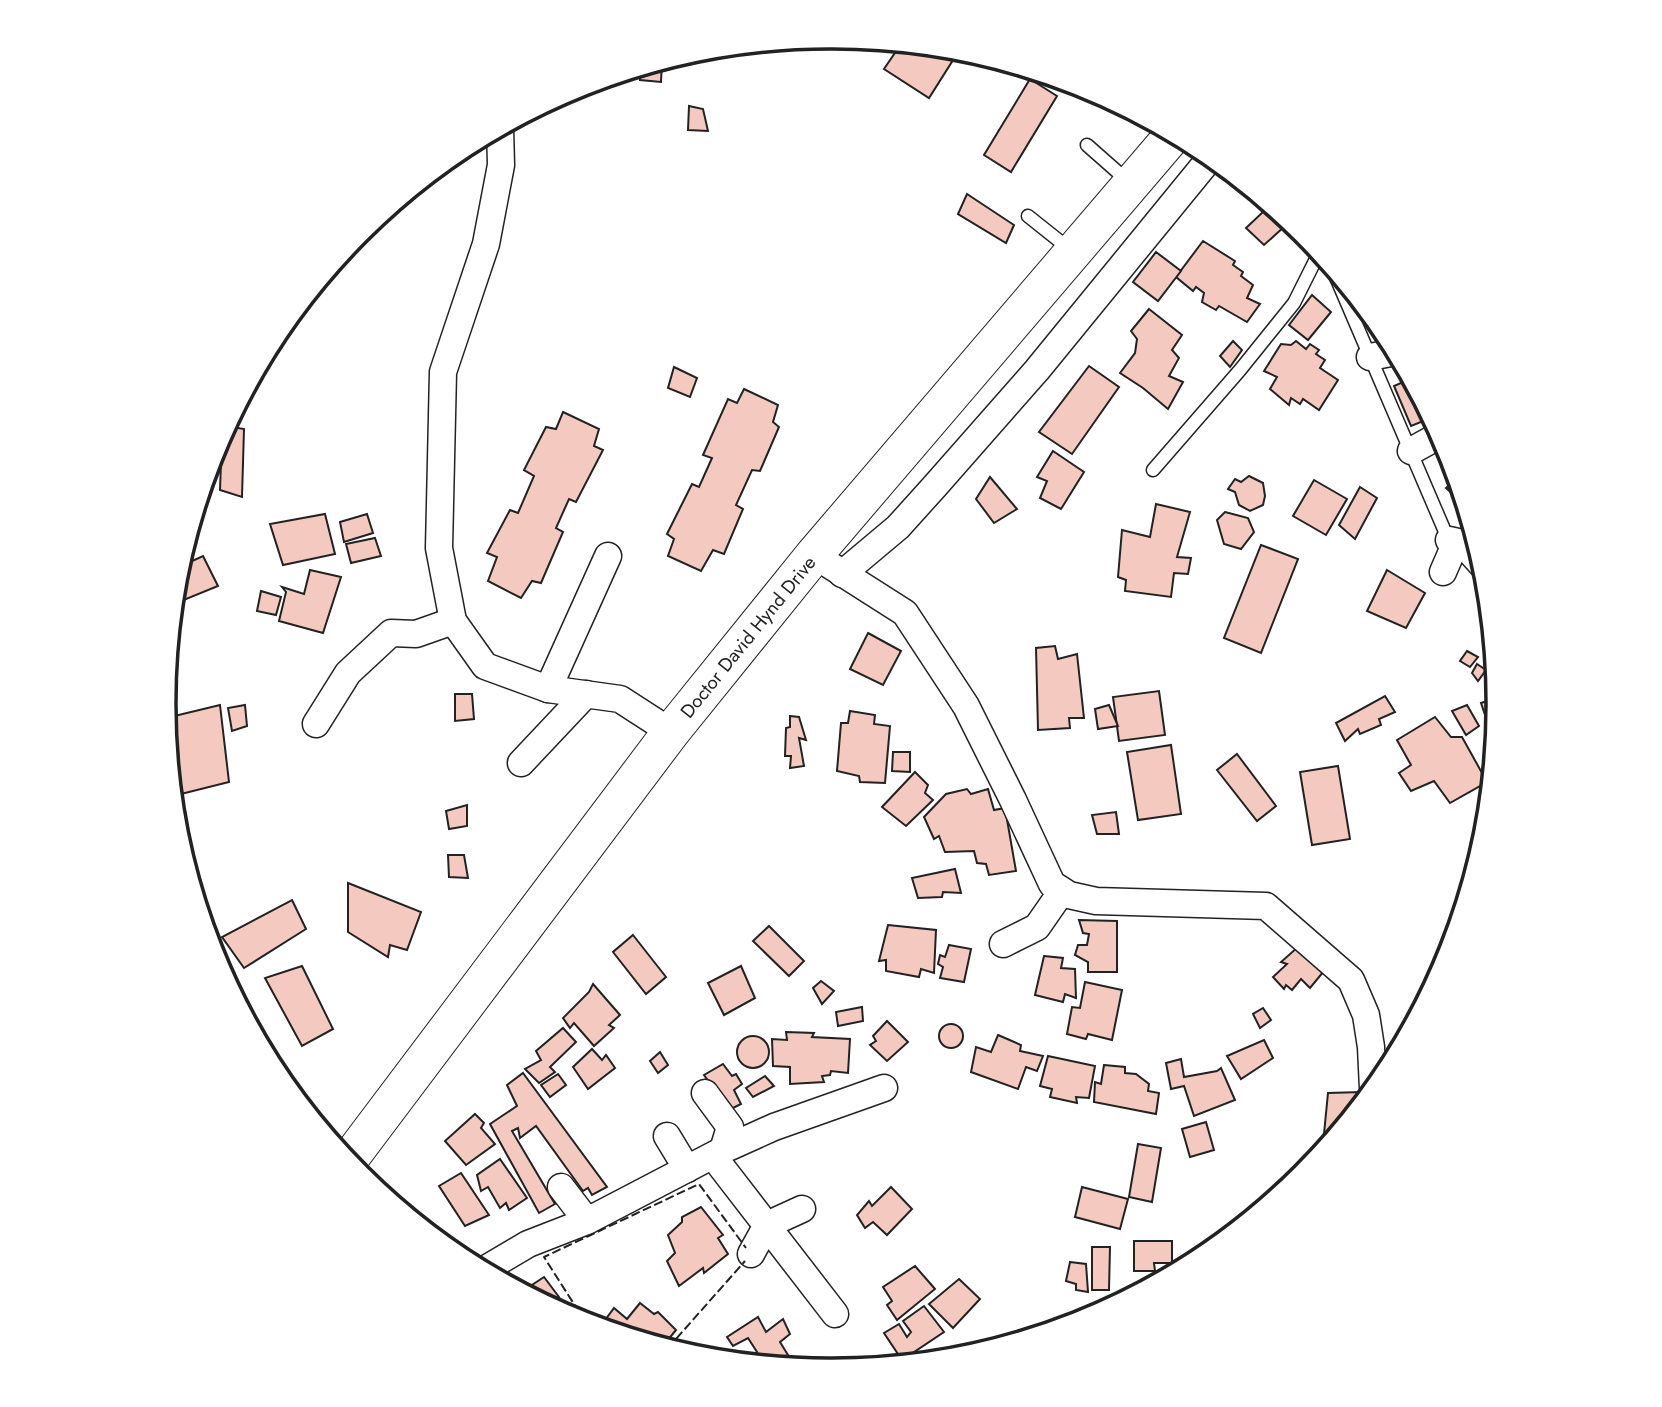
<svg xmlns="http://www.w3.org/2000/svg" width="1662" height="1407" font-family="Jost,sans-serif">
<style>
.building{fill:#f3c9c0;stroke:#222;stroke-width:2}
.lines{fill:none;stroke-linecap:round;stroke-linejoin:round}
.service-casing{stroke:#222;stroke-width:15}
.minor-casing{stroke:#222;stroke-width:29}
.secondary-casing{stroke:#222;stroke-width:39}
.service{stroke:#fff;stroke-width:12}
.minor{stroke:#fff;stroke-width:26}
.secondary{stroke:#fff;stroke-width:37}
.fence{stroke:#222;stroke-width:2;stroke-dasharray:9 3.5;stroke-linecap:butt}
.labels{text-anchor:middle;dominant-baseline:central;stroke-width:5;stroke-linejoin:round;paint-order:stroke}
.street-label{font-size:19px;fill:#222;stroke:#fff}
.rim{fill:none;stroke:#222;stroke-width:3.5}
</style>
<rect width="100%" height="100%" fill="#fff"/>
<!-- building -->
<g class="building">
<path d="M901 44 960 49 929 98 884 69Z"/>
<path d="M662 61 661 82 640 80 641 68Z"/>
<path d="M1030 79 1057 96 1011 172 984 155Z"/>
<path d="M689 106 703 109 708 131 688 130Z"/>
<path d="M967 194 1014 225 1006 243 958 214Z"/>
<path d="M1265 210 1285 226 1264 245 1246 228Z"/>
<path d="M1203 241 1235 261 1233 265 1243 272 1241 276 1253 285 1247 298 1260 304 1247 322 1219 306 1216 310 1202 302 1204 293 1196 287 1193 291 1176 277Z"/>
<path d="M1156 252 1181 271 1158 301 1133 282Z"/>
<path d="M1312 295 1331 312 1308 340 1289 325Z"/>
<path d="M1149 309 1182 335 1172 350 1179 358 1169 376 1183 382 1168 409 1143 388 1120 373 1135 353 1137 339 1131 331Z"/>
<path d="M1233 341 1242 350 1230 367 1220 356Z"/>
<path d="M1296 341 1306 349 1310 344 1319 350 1316 354 1325 360 1320 368 1338 380 1319 410 1303 399 1300 404 1291 398 1289 405 1270 389 1277 377 1264 371 1281 344 1291 345Z"/>
<path d="M1089 366 1119 387 1072 454 1039 432Z"/>
<path d="M674 367 697 378 690 397 668 388Z"/>
<path d="M1410 379 1431 418 1411 426 1394 386Z"/>
<path d="M744 389 778 405 773 422 779 427 760 471 752 470 736 505 743 509 724 554 713 550 701 571 668 556 674 539 667 534 692 484 699 487 712 458 703 455 728 399 737 403Z"/>
<path d="M563 412 599 429 594 446 603 450 576 502 569 499 556 528 563 532 541 583 532 581 521 598 488 581 497 557 487 553 510 510 518 513 534 476 524 470 546 427 556 429Z"/>
<path d="M227 426 244 429 242 497 220 490 222 435Z"/>
<path d="M1053 451 1084 472 1061 509 1040 498 1047 481 1037 477Z"/>
<path d="M1249 476 1263 483 1265 496 1263 505 1250 511 1239 505 1235 492 1228 489 1235 479 1241 482Z"/>
<path d="M990 477 1017 509 994 523 976 499Z"/>
<path d="M1456 479 1464 504 1446 488Z"/>
<path d="M1314 480 1347 499 1326 535 1293 516Z"/>
<path d="M1360 487 1377 498 1355 539 1339 525Z"/>
<path d="M1156 504 1190 512 1177 557 1191 558 1188 574 1174 573 1171 597 1125 591 1126 580 1118 577 1122 530 1150 537Z"/>
<path d="M1225 512 1248 518 1254 532 1241 549 1224 544 1217 520Z"/>
<path d="M325 514 335 554 283 565 270 524Z"/>
<path d="M367 514 373 533 344 542 340 522Z"/>
<path d="M375 538 381 556 351 563 346 544Z"/>
<path d="M1261 545 1298 559 1261 653 1224 638Z"/>
<path d="M203 556 218 586 174 604 179 567Z"/>
<path d="M310 570 341 577 323 633 279 621 286 592 282 587 304 594Z"/>
<path d="M1387 570 1425 593 1406 628 1367 611Z"/>
<path d="M261 591 281 597 276 615 257 611Z"/>
<path d="M868 633 901 651 883 685 850 669Z"/>
<path d="M1055 646 1058 659 1077 654 1084 718H1069L1070 728 1038 730 1036 648Z"/>
<path d="M1467 651 1478 657 1470 667 1460 661Z"/>
<path d="M1477 664 1486 670 1478 681 1472 673Z"/>
<path d="M1159 691 1165 735 1119 741 1113 697Z"/>
<path d="M455 694H472L474 719 455 721Z"/>
<path d="M1385 696 1395 712 1379 719 1381 725 1360 734 1358 729 1345 741 1336 723Z"/>
<path d="M1497 698 1498 704 1494 742 1481 703Z"/>
<path d="M220 705 229 782 173 796 166 718Z"/>
<path d="M245 705 247 726 232 731 228 708Z"/>
<path d="M1109 705 1118 726 1098 729 1095 709Z"/>
<path d="M1467 705 1479 726 1466 735 1452 711Z"/>
<path d="M850 711 875 715 874 724 890 726 885 783 860 782 859 776 837 771 841 723H848Z"/>
<path d="M790 716 799 717 806 740 799 738 804 766 790 768 791 756H785L786 728 790 727Z"/>
<path d="M1435 717 1451 737H1462L1487 782 1450 803 1434 781 1411 791 1399 773 1411 765 1397 740Z"/>
<path d="M1171 745 1181 814 1138 820 1127 752Z"/>
<path d="M893 752H910V772L892 771Z"/>
<path d="M1237 754 1276 806 1257 821 1217 770Z"/>
<path d="M1338 766 1350 839 1312 845 1300 772Z"/>
<path d="M915 772 928 785 925 793 933 800 906 826 882 807Z"/>
<path d="M967 789 971 794 988 789 994 810 1005 808 1016 871 989 875 986 864 977 863 974 851 945 852 939 836 934 839 924 817 946 794Z"/>
<path d="M467 805V826L449 829 446 811Z"/>
<path d="M1116 812 1119 834H1097L1092 815Z"/>
<path d="M448 855H464L468 878 449 877Z"/>
<path d="M955 869 961 893 943 892 942 897 918 898 912 878Z"/>
<path d="M348 883 421 912 407 950 390 945 388 957 348 932Z"/>
<path d="M292 900 306 929 244 968 222 937Z"/>
<path d="M1079 920 1117 921V972H1088V962L1075 955 1078 945H1087L1089 934 1083 933Z"/>
<path d="M888 925 936 930 934 973 921 969 919 977 886 971V960L879 961Z"/>
<path d="M769 926 804 961 789 976 753 941Z"/>
<path d="M633 935 666 977 646 994 613 952Z"/>
<path d="M949 945 971 949 964 982 940 978 943 967 938 964 940 955 945 957Z"/>
<path d="M1299 946 1324 971 1310 988 1301 979 1292 990 1286 985 1284 989 1273 977 1287 964 1281 962Z"/>
<path d="M1044 956 1063 958 1061 968 1075 969 1076 998 1065 994 1063 1002 1035 995Z"/>
<path d="M302 966 333 1029 302 1046 265 978Z"/>
<path d="M741 966 755 998 724 1015 708 983Z"/>
<path d="M821 981 834 991 822 1004 813 988Z"/>
<path d="M1085 982 1122 990 1112 1040 1088 1034 1086 1039 1067 1034 1072 1007 1080 1008Z"/>
<path d="M593 984 620 1015 609 1025 614 1028 594 1046 574 1023 570 1028 563 1018 589 992Z"/>
<path d="M862 1007 863 1021 838 1026 836 1012Z"/>
<path d="M1263 1008 1271 1020 1260 1028 1253 1014Z"/>
<path d="M887 1021 908 1042 887 1061 870 1045 876 1041 873 1036Z"/>
<circle cx="951" cy="1036" r="12"/>
<path d="M563 1028 576 1042 550 1067 555 1072 539 1083 525 1069 541 1060 536 1051Z"/>
<path d="M786 1032 814 1033 812 1037 850 1039 848 1073 831 1071 830 1075 822 1076 824 1082 790 1084V1067L773 1066 772 1039 787 1040Z"/>
<path d="M998 1035 1021 1045 1020 1051 1043 1056 1037 1071 1026 1067 1018 1089 971 1072 976 1047 991 1052Z"/>
<circle cx="753" cy="1052" r="16"/>
<path d="M1264 1040 1273 1058 1241 1079 1227 1056Z"/>
<path d="M592 1049 602 1060 606 1055 615 1068 588 1089 573 1067Z"/>
<path d="M660 1052 668 1065 658 1073 650 1061Z"/>
<path d="M1048 1056 1095 1066 1089 1098 1076 1097 1077 1103 1050 1097 1052 1089 1040 1086Z"/>
<path d="M1181 1059 1184 1077 1217 1071 1221 1068 1235 1100 1194 1116 1184 1086 1171 1089 1166 1063Z"/>
<path d="M723 1064 732 1076 736 1074 742 1084 734 1090 741 1104 729 1110 704 1075Z"/>
<path d="M1104 1065 1125 1067V1073L1136 1074 1149 1084 1148 1091 1159 1093 1156 1114 1094 1102 1095 1082 1101 1084Z"/>
<path d="M523 1073 607 1187 592 1195 588 1188 583 1191 536 1126 520 1138 518 1128 512 1131 555 1204 539 1213 490 1124 517 1106 507 1085Z"/>
<path d="M558 1074 566 1085 550 1097 541 1085Z"/>
<path d="M765 1076 774 1086 753 1097 746 1088Z"/>
<path d="M1362 1092 1361 1104 1327 1145 1323 1144 1328 1093Z"/>
<path d="M475 1114 484 1123 481 1128 495 1144 466 1165 445 1141Z"/>
<path d="M1206 1122 1214 1150 1190 1157 1182 1129Z"/>
<path d="M1138 1144 1161 1148 1152 1202 1129 1197Z"/>
<path d="M500 1159 527 1198 509 1210 506 1203 500 1208 488 1187 481 1191 477 1175Z"/>
<path d="M461 1173 489 1215 465 1226 439 1186Z"/>
<path d="M891 1187 912 1209 887 1235 873 1222 865 1228 857 1215 869 1201 872 1206Z"/>
<path d="M1082 1187 1128 1199 1120 1229 1075 1217Z"/>
<path d="M701 1207 723 1235 718 1238 728 1254 704 1273 703 1268 679 1286 667 1261 675 1253 668 1235 682 1222V1217Z"/>
<path d="M1134 1241H1172V1263H1154L1155 1271H1134Z"/>
<path d="M1092 1247H1110L1109 1290H1092Z"/>
<path d="M1070 1262 1086 1264 1088 1292 1076 1290V1284L1066 1281Z"/>
<path d="M915 1266 935 1289 897 1320 887 1305 892 1301 883 1287Z"/>
<path d="M544 1277 559 1297 545 1303 523 1291Z"/>
<path d="M959 1279 980 1299 953 1328 929 1304Z"/>
<path d="M640 1303 654 1314 658 1312 676 1330 663 1346 600 1327 614 1308 627 1319Z"/>
<path d="M924 1306 944 1332 902 1360 884 1333 899 1324 907 1337 911 1332 903 1321Z"/>
<path d="M758 1317 766 1332 783 1319 790 1334 780 1342 788 1355 770 1364 748 1362 757 1352 748 1338 733 1346 727 1337Z"/>
</g>
<g class="lines">
<defs>
<g id="service">
<path d="M1087 145 1129 182"/>
<path d="M1028 216 1072 251"/>
<path d="M1332 268 1449 541"/>
<path d="M1153 470 1240 370 1294 303 1319 253"/>
</g>
<g id="minor">
<path d="M500 128 501 165 486 244 443 372 439 548 453 621 485 666 548 689 620 699 671 732"/>
<path d="M1370 357 1396 352"/>
<path d="M1411 451 1440 435"/>
<path d="M1449 540 1462 543 1482 565"/>
<path d="M814 555 905 613 966 706 1013 800 1052 884 1069 895 1096 901 1266 906 1351 980 1366 1015 1371 1047 1373 1089"/>
<path d="M1443 572 1453 549"/>
<path d="M842 574 898 527 935 486 1037 370 1211 157"/>
<path d="M548 689 608 556"/>
<path d="M316 724 348 673 391 633 416 634 453 621"/>
<path d="M521 763 586 694"/>
<path d="M1003 944 1037 927 1062 891"/>
<path d="M705 1093 730 1127 723 1150"/>
<path d="M667 1136 687 1169"/>
<path d="M713 1156 835 1314"/>
<path d="M561 1187 587 1221"/>
<path d="M751 1254 767 1225 802 1209"/>
<path d="M484 1270 528 1244 587 1221 723 1150 774 1127 884 1088"/>
</g>
<path id="secondary" d="M348 1161 671 732 814 555 1174 134"/>
</defs>
<!-- service casing -->
<use href="#service" class="service-casing"/>
<!-- minor casing -->
<use href="#minor" class="minor-casing"/>
<!-- secondary casing -->
<use href="#secondary" class="secondary-casing"/>
<!-- service -->
<use href="#service" class="service"/>
<!-- minor -->
<use href="#minor" class="minor"/>
<!-- secondary -->
<use href="#secondary" class="secondary"/>
<!-- fence -->
<g class="fence">
<path d="M586 1323 544 1257 699 1184 746 1248"/>
<path d="M668 1348 745 1261"/>
</g>
</g>
<g class="labels">
<!-- street labels -->
<g class="street-label">
<text transform="translate(748 637) rotate(-51)">Doctor David Hynd Drive</text>
</g>
</g>
<!-- crop -->
<path d="M0 0H1662V1407H0ZM830 49H832A654 654 0 0 1 1486 703V704A654 654 0 0 1 832 1358H830A654 654 0 0 1 176 704V703A654 654 0 0 1 830 49Z" fill="#fff" fill-rule="evenodd"/>
<path class="rim" d="M830 49H832A654 654 0 0 1 1486 703V704A654 654 0 0 1 832 1358H830A654 654 0 0 1 176 704V703A654 654 0 0 1 830 49Z"/>
</svg>
